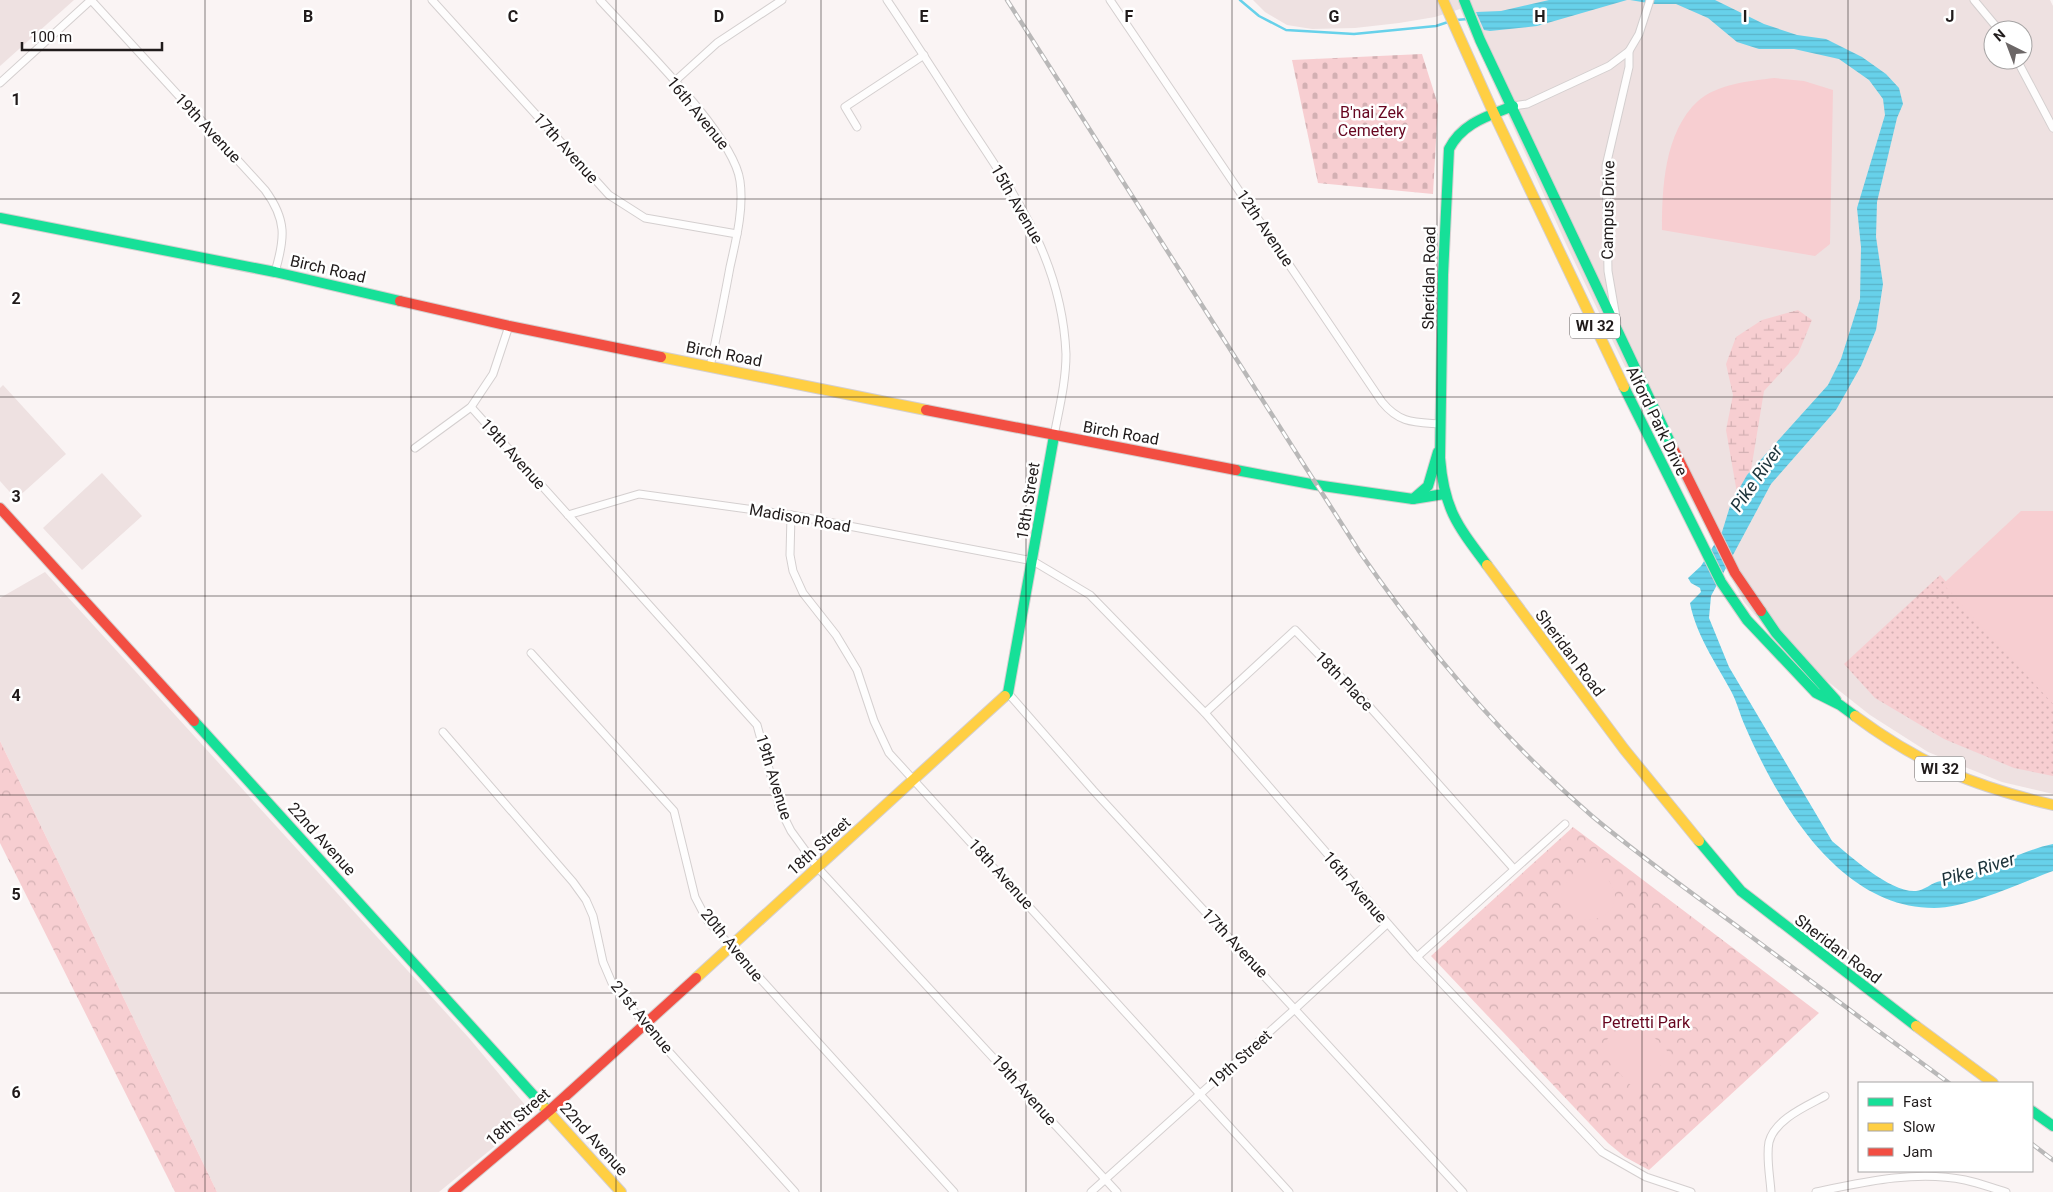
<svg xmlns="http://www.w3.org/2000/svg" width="2053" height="1192" font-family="Roboto,sans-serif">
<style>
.built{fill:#eee1e1;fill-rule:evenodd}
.grass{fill:url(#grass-dots)}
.wetland{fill:url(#wetland-marsh)}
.cemetery{fill:url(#cemetery-stones)}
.park{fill:url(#park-crowns)}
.pitch{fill:#f7ced1}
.water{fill:url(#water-rules)}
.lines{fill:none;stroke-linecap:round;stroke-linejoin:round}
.stream{stroke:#67d1ea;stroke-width:2.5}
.street-casing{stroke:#d4cfcf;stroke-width:9}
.fast-casing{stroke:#d4cfcf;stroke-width:12}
.slow-casing{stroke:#d4cfcf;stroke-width:12}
.jam-casing{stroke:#d4cfcf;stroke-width:12}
.street{stroke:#fefdfd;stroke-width:7}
.fast{stroke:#16e098;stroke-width:10}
.slow{stroke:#ffcf43;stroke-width:10}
.jam{stroke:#f24e42;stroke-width:10}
.rail-casing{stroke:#b9b8b8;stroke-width:4.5}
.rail{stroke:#fff;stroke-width:2.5;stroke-dasharray:8;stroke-linecap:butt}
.grid{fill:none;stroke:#201b1b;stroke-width:1;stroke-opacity:0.55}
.labels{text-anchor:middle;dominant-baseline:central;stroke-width:5;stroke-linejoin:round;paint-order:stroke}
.shield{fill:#fff;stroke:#635f5f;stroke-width:1}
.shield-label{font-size:15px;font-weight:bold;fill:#201b1b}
.park-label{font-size:16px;fill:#670620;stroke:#fff}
.street-label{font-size:16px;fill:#201b1b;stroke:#fff}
.water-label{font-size:18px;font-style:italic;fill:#1c333a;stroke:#fff}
.grid-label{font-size:16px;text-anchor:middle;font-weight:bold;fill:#201b1b;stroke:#fff;stroke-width:5;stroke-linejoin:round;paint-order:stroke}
</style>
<defs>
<pattern id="grass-dots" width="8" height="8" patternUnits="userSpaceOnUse" patternTransform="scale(1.25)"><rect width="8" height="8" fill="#f7ced1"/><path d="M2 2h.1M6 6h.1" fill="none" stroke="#d3b0b3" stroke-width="1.8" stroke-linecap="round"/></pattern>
<pattern id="wetland-marsh" width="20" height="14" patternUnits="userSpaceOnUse" patternTransform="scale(1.25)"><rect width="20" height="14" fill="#f7ced1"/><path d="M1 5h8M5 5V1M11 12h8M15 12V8" fill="none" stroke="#d3b0b3"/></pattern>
<pattern id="cemetery-stones" width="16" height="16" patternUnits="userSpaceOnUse" patternTransform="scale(1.25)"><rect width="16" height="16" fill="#f7ced1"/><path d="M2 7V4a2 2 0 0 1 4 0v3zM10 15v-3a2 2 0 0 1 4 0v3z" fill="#d3b0b3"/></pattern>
<pattern id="park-crowns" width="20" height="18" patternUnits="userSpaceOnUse" patternTransform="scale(1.25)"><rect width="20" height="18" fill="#f7ced1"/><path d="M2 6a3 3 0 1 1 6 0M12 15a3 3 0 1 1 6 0" fill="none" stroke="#d3b0b3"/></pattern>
<pattern id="water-rules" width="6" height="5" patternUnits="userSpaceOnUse" patternTransform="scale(1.25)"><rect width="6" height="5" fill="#67d1ea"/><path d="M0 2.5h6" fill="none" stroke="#59b3c8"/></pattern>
</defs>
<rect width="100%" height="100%" fill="#faf4f4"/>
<!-- built -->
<g class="built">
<path d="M0 0H74L0 66Z"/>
<path d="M1253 0H2050L2053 6V794L2002 782 1928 752 1870 715 1827 681 1797 665 1744 602 1658 435 1567 246 1460 9 1435 17 1399 23 1355 28 1312 29 1287 25 1265 12ZM1993 30H2023V60H1993Z"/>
<path d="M3 385 66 454 16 499 0 481V388Z"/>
<path d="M102 473 142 516 82 570 43 528Z"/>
<path d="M45 572 469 1038 526 1106 529 1115 523 1123 439 1192H217L0 741V598Z"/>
</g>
<!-- grass -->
<path class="grass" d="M1940 575 2053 702V776L2014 768 1944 739 1875 698 1844 664Z"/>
<!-- wetland -->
<path class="wetland" d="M1798 310 1812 320 1798 354 1764 391 1751 470 1737 493 1726 430 1733 395 1726 364 1736 337 1762 320Z"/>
<!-- cemetery -->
<path class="cemetery" d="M1422 54 1438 105 1433 194 1318 183 1292 60Z"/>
<!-- park -->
<g class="park">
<path d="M0 741 217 1192H175L0 843Z"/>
<path d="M1573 827 1819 1013 1649 1170 1625 1157 1608 1143 1431 956Z"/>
</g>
<!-- pitch -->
<g class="pitch">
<path d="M1774 78 1804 81 1833 90 1830 244 1815 256 1662 230C1662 189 1664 132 1698 101 1717 84 1750 81 1774 78Z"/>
<path d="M2021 511H2053V704L1943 584Z"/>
<path d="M1598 862 1603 866 1602 873C1647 916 1562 944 1561 890L1574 874 1572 869 1579 863Z"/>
<path d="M1633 1015 1671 1055 1636 1091 1597 1049Z"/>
</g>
<!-- water -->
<g class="water">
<path d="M1549 0H1627L1537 26 1490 31 1484 30 1476 12 1501 11Z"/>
<path d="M1630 0H1715L1764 24 1797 35 1826 39 1862 57 1886 74 1899 88 1903 104 1897 118 1877 202 1876 237 1883 284 1876 330 1861 366 1836 410 1771 484 1711 596 1709 618 1729 667 1832 841C1850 856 1891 893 1916 891 1924 891 1932 882 1941 881 1980 877 2014 852 2053 844V871C2020 883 1969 908 1934 908 1839 908 1778 802 1745 726 1740 715 1737 702 1731 691 1716 663 1696 635 1690 603L1701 592 1700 588 1691 583 1688 578 1701 566 1722 532 1731 503 1747 475 1828 385 1841 359 1860 299 1861 247 1857 208 1885 115 1883 99 1869 80 1839 59 1794 49H1759L1737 42 1708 18 1676 4H1654Z"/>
</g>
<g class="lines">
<!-- stream -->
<g class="stream">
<path d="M1240 0 1259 16 1286 30 1354 34 1436 26 1448 22"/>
<path d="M1456 20 1468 19"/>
</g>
<defs>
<g id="street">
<path d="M91 0 265 190C287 220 285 238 275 272"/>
<path d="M432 0 609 195 645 218 737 234"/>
<path d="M600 0C634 38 734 134 740 181 744 209 736 240 730 267 724 300 717 334 710 367"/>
<path d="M887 0C914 40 940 81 966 121 1015 195 1062 260 1066 354 1066 382 1059 409 1054 436"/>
<path d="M1110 0 1382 402C1400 424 1415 422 1441 424"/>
<path d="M1974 0 1999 30"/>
<path d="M2017 60 2053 128"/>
<path d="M674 82 717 43 782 0"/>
<path d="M0 83 91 0"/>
<path d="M1513 106 1527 104 1609 66 1629 51"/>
<path d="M857 127 845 107 924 55"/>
<path d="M1617 323 1608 271 1606 166 1629 67V51L1639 34 1650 0"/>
<path d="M471 407 757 725 780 809 791 831 818 868 1117 1192"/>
<path d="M415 448 471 407 493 374 509 326"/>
<path d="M568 515 639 494 791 515 1033 561 1090 595 1205 713 1417 957 1602 1152 1646 1177 1691 1192"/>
<path d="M791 515 790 555 793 571 803 593 836 635 857 670 874 721 889 753 1289 1192"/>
<path d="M531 653 674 811 695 897 707 920 954 1192"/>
<path d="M1008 693 1093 790 1463 1192"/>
<path d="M1205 713 1295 630 1368 705 1514 869"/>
<path d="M443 732 573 882 586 900 593 916 603 962 612 983 645 1025 795 1192"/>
<path d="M1417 957 1565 824"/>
<path d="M1091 1192 1296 1008 1387 924"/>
<path d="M1771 1192C1770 1176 1766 1157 1769 1142 1775 1119 1807 1106 1825 1096"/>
<path d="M1816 1192C1864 1182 1916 1170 1965 1180 1979 1183 1992 1188 2006 1192"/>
</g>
<g id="fast">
<path d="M1464 0 1480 40 1672 446"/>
<path d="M0 218 275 272 400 301"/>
<path d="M1624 387 1721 582 1747 620 1816 693 1840 705 1855 716"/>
<path d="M1236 470 1316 485 1413 499 1444 494"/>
<path d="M1413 499 1428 486 1438 452"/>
<path d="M1487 565C1457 525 1444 509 1440 458L1443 275 1449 149C1462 123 1488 116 1513 106"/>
<path d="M1761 611 1776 633 1836 700"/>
<path d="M1005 696 1008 693 1054 436"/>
<path d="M194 721 545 1108"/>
<path d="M1699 841 1741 891 1916 1026"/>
<path d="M2032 1111 2053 1126"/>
</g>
<g id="slow">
<path d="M1443 0 1494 114 1624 387"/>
<path d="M661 357 926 410"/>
<path d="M1487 565 1624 749 1699 841"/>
<path d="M1855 716C1921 765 1974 786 2053 805"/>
<path d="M696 978 1005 696"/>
<path d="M1916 1026 1993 1083"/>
<path d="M545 1108 621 1192"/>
</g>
<g id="jam">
<path d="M400 301 509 326 661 357"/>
<path d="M926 410 1236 470"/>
<path d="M1672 446 1735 573 1761 611"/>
<path d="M0 508 194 721"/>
<path d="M453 1192 549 1111 696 978"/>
</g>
</defs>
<!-- street casing -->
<use href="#street" class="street-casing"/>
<!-- fast casing -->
<use href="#fast" class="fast-casing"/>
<!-- slow casing -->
<use href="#slow" class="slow-casing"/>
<!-- jam casing -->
<use href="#jam" class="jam-casing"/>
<!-- street -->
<use href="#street" class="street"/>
<!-- fast -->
<use href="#fast" class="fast"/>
<!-- slow -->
<use href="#slow" class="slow"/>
<!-- jam -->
<use href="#jam" class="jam"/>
<defs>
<g id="rail">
<path d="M1007 0 1359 551C1426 648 1503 739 1592 816 1642 858 1696 896 1749 935 1816 985 1882 1034 1949 1083"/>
<path d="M2032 1144 2053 1160"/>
</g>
</defs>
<!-- rail casing -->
<use href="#rail" class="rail-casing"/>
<!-- rail -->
<use href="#rail" class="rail"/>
</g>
<!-- grid -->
<path class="grid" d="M205 0V1192M411 0V1192M616 0V1192M821 0V1192M1026 0V1192M1232 0V1192M1437 0V1192M1642 0V1192M1848 0V1192M0 199H2053M0 397H2053M0 596H2053M0 795H2053M0 993H2053"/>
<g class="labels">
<!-- shield labels -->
<g class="shield">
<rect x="1570" y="313.5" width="50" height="25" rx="4"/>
<rect x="1915" y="756.5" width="50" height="25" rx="4"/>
</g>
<g class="shield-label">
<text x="1595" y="326">WI 32</text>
<text x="1940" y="769">WI 32</text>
</g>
<!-- park labels -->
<g class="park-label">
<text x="1372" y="112">B'nai Zek<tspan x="1372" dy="18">Cemetery</tspan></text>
<text x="1646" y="1022">Petretti Park</text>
</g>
<!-- street labels -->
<g class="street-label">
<text transform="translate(698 113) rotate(51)">16th Avenue</text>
<text transform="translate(208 128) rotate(47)">19th Avenue</text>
<text transform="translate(566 148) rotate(48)">17th Avenue</text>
<text transform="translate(1017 204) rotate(60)">15th Avenue</text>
<text transform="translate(1608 210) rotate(-89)">Campus Drive</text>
<text transform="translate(1265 228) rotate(56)">12th Avenue</text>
<text transform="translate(328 269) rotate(13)">Birch Road</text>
<text transform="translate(1429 278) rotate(-89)">Sheridan Road</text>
<text transform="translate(724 354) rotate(11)">Birch Road</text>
<text transform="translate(1657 421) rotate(64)">Alford Park Drive</text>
<text transform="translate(1121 433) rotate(10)">Birch Road</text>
<text transform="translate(513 454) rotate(48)">19th Avenue</text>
<text transform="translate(1028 501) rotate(-81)">18th Street</text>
<text transform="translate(800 518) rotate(10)">Madison Road</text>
<text transform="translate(1570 653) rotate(53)">Sheridan Road</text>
<text transform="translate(1344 681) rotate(46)">18th Place</text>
<text transform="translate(774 777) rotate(73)">19th Avenue</text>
<text transform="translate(322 839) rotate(48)">22nd Avenue</text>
<text transform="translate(819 846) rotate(-42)">18th Street</text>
<text transform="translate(1001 874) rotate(48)">18th Avenue</text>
<text transform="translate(1355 887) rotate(49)">16th Avenue</text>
<text transform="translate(1235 943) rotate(47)">17th Avenue</text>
<text transform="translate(732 945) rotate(51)">20th Avenue</text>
<text transform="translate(1838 949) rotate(37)">Sheridan Road</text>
<text transform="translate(642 1017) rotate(51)">21st Avenue</text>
<text transform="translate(1240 1059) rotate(-42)">19th Street</text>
<text transform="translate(1024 1090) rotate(48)">19th Avenue</text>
<text transform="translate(518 1117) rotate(-41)">18th Street</text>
<text transform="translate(594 1139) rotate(48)">22nd Avenue</text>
</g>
<!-- water labels -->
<g class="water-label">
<text transform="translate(1756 478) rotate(-55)">Pike River</text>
<text transform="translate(1978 869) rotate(-17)">Pike River</text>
</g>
</g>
<g class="grid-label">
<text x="308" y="22">B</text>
<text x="513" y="22">C</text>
<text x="719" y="22">D</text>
<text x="924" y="22">E</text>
<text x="1129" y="22">F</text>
<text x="1334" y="22">G</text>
<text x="1540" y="22">H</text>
<text x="1745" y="22">I</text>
<text x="1950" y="22">J</text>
<text x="16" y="105">1</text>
<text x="16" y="304">2</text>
<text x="16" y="502">3</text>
<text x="16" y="701">4</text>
<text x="16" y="900">5</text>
<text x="16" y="1098">6</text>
</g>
<!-- legend -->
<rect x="1858" y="1082" width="175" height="90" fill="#ffffff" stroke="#a6a4a4"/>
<rect x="1868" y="1098" width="25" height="8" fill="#16e098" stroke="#a6a4a4"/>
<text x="1903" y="1107" font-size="15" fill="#201b1b">Fast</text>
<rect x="1868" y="1123" width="25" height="8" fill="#ffcf43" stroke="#a6a4a4"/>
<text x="1903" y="1132" font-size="15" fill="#201b1b">Slow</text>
<rect x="1868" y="1148" width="25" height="8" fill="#f24e42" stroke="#a6a4a4"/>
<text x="1903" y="1157" font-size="15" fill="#201b1b">Jam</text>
<!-- north arrow -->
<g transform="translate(2008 45) rotate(318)"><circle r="24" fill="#ffffff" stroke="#a6a4a4"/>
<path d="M0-4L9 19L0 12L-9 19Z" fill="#6c6767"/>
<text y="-8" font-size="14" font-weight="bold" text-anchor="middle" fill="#201b1b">N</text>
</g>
<!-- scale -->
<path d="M22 42v8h140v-8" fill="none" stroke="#201b1b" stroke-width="2.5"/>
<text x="30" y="42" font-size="15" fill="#201b1b" stroke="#ffffff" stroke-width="4" paint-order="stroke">100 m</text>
</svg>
